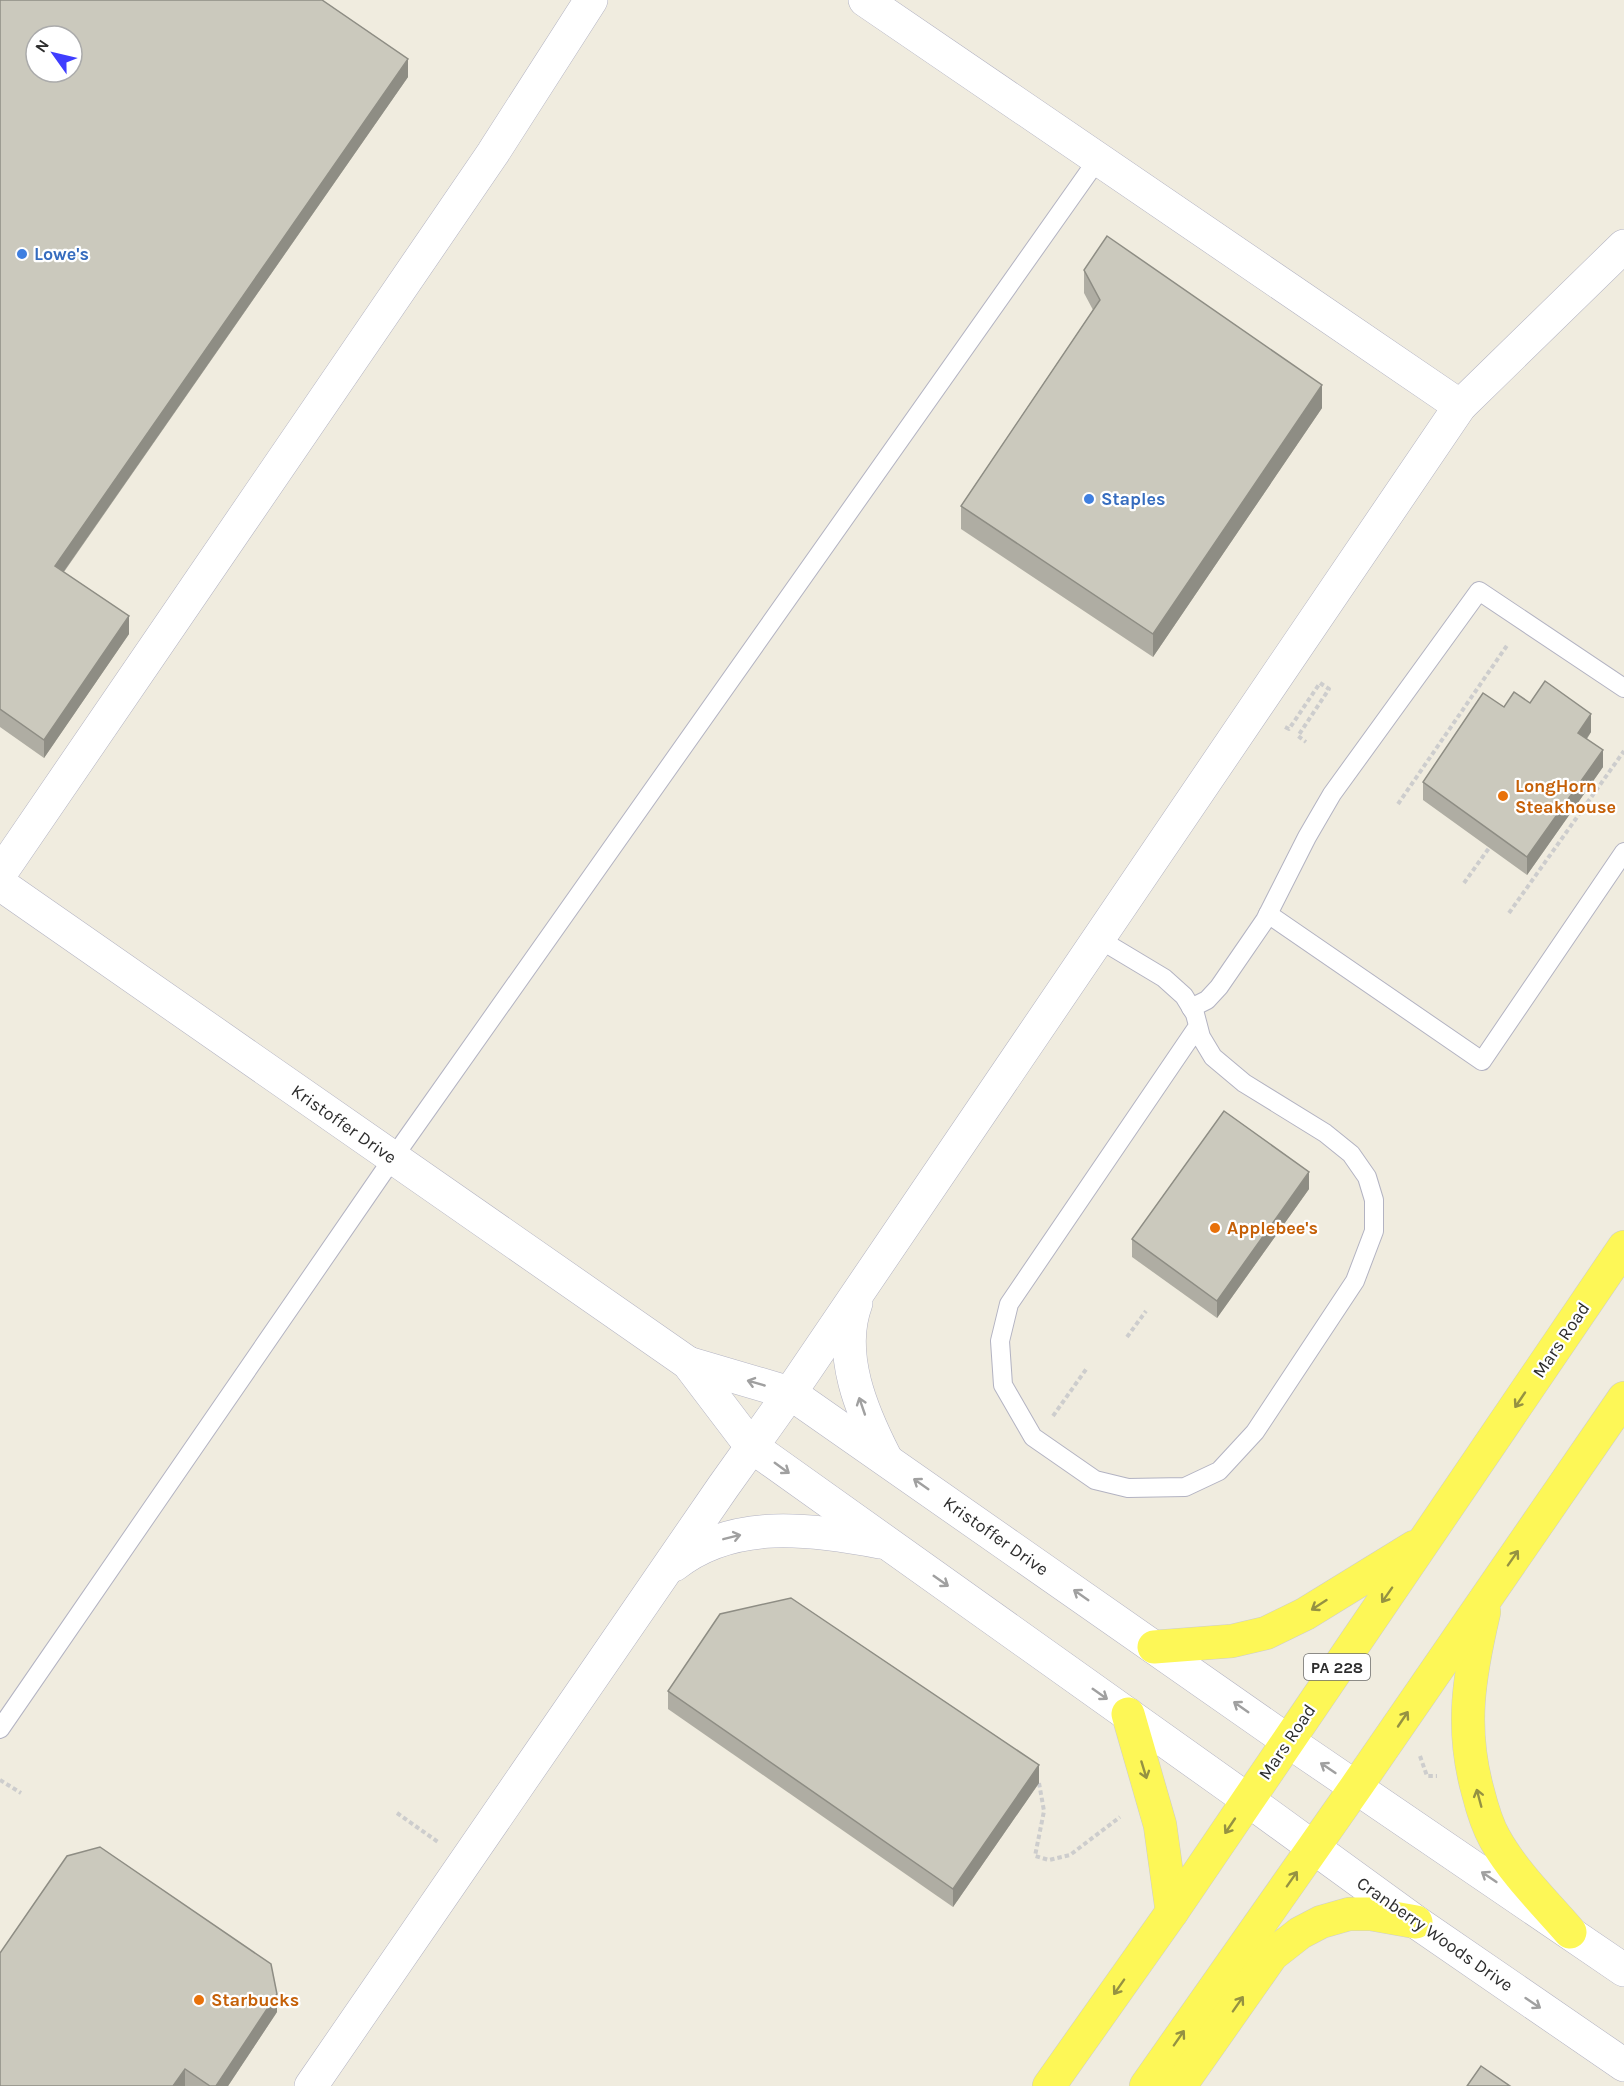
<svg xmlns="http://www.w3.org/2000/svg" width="1624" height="2086" font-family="Karla,sans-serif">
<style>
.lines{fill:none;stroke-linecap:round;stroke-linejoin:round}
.lane-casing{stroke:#b3b3c2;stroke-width:20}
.street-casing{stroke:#b3b3c2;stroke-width:34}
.secondary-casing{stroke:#b3b3c2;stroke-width:34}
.primary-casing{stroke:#cdcdcd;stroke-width:34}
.path{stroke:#cdcdcd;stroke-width:4;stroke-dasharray:4.5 3;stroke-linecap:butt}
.lane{stroke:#fff;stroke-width:18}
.street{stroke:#fff;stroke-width:33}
.secondary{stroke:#fff;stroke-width:33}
.primary{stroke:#fdf757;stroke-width:33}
.wall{fill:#afada3}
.shaded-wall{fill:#8e8d84}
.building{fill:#cbc9bd;stroke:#8e8d84;stroke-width:1.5;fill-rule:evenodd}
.oneway{stroke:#a0a0a0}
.oneway2{stroke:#959242}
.shop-dot{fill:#3f7fe0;stroke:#fff;stroke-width:2}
.food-dot{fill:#e8710a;stroke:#fff;stroke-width:2}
.labels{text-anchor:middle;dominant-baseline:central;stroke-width:4.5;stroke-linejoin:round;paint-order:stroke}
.shield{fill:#fff;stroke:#6c6c6c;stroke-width:1.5}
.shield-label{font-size:16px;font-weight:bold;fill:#2d2d2d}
.shop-label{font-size:18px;font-weight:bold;fill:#366cbe;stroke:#fff;text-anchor:start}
.food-label{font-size:18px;font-weight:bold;fill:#c56008;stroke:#fff;text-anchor:start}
.street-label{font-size:18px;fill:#2d2d2d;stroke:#fff}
</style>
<rect width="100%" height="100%" fill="#f0ecdf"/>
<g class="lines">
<defs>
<g id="lane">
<path d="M1268 914 1482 1061 1624 852"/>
<path d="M1099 939 1164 978 1184 996 1195 1014 1201 1037 1213 1057 1244 1083 1325 1133 1351 1154 1367 1177 1374 1200V1231L1355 1281 1255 1432 1219 1471 1185 1487 1128 1488 1095 1480 1033 1437 1003 1385 1000 1341 1009 1304 1198 1026"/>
<path d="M1191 1008 1207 1000 1219 987 1265 920 1307 837 1332 794 1479 591 1624 688"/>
<path d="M0 1729 393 1158 1098 159"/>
</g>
<g id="street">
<path d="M865 0 1460 406"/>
<path d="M0 874 493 153 591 0"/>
<path d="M0 884 688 1363 751 1446 1248 1800"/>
<path d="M856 1303C837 1354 862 1412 885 1457"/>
<path d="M688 1363 790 1393 1288 1741"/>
<path d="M674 1565C733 1518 812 1529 880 1542"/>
<path d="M311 2086 723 1487 790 1393 1460 406 1624 246"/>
</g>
<g id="secondary">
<path d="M1288 1741 1624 1970"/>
<path d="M1248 1800 1416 1922 1624 2065"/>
</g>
<g id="primary">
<path d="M1484 1612C1469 1676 1460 1728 1478 1792 1482 1808 1487 1825 1495 1839 1514 1873 1545 1903 1570 1932"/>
<path d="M1154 1647 1232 1641 1266 1633 1305 1614 1414 1547"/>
<path d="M1128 1714 1160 1825 1172 1912"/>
<path d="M1049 2086 1172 1912 1624 1247"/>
<path d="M1146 2086 1356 1787 1624 1398"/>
<path d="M1180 2086 1272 1955 1300 1933 1321 1922 1349 1914H1371L1416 1922"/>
</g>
</defs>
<!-- lane casing -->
<use href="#lane" class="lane-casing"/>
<!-- street casing -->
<use href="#street" class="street-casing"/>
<!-- secondary casing -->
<use href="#secondary" class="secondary-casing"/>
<!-- primary casing -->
<use href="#primary" class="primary-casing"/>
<!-- path -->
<g class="path">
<path d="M1285 727 1289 729 1320 683 1329 689 1298 736 1306 742"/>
<path d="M1398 804 1508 644"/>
<path d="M1464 883 1489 848"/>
<path d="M1509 913 1624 751"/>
<path d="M1127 1337 1146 1311"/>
<path d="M1053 1416 1087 1368"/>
<path d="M1420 1756 1427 1776H1437"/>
<path d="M0 1780 21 1793"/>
<path d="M1039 1783 1044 1811 1035 1856 1049 1860 1070 1855 1120 1817"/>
<path d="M397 1813 438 1842"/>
</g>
<!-- lane -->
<use href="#lane" class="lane"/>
<!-- street -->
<use href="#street" class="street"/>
<!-- secondary -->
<use href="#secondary" class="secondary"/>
<!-- primary -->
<use href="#primary" class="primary"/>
</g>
<!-- wall -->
<g class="wall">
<path d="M0 0 408 77 64 572 129 634 44 758 0 727Z"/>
<path d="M1084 270 1322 408 1153 657 961 529V506L1093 310 1084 293Z"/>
<path d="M1530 703 1591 732 1587 739 1603 767 1527 875 1423 800V782L1504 707Z"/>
<path d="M1309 1189 1217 1318 1132 1257V1239Z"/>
<path d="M668 1691 1039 1783 953 1907 668 1709Z"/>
<path d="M277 2012 228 2086H0Z"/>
</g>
<!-- shaded-wall -->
<g class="shaded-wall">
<path d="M408 59V77L55 584V566Z"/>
<path d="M1322 385V408L1153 657V634Z"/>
<path d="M129 616V634L44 758V740Z"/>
<path d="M1591 714V732L1578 751V733Z"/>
<path d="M1603 750V767L1527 875V857Z"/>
<path d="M1309 1172V1189L1217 1318V1301Z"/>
<path d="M1039 1765V1783L953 1907V1889Z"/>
<path d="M277 1994V2012L228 2086H216Z"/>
<path d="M185 2069V2086H173Z"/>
</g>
<!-- building -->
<g class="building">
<path d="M0 0H322L408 59 55 566 129 616 44 740 0 709ZM36 36H72V72H36Z"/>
<path d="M1107 236 1322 385 1153 634 961 506 1100 300 1084 270Z"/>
<path d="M1545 681 1591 714 1578 733 1603 750 1527 857 1423 782 1483 693 1504 707 1514 692 1530 703Z"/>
<path d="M1224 1111 1309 1172 1217 1301 1132 1239Z"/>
<path d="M791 1598 1039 1765 953 1889 668 1691 720 1614Z"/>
<path d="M100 1847 271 1964 277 1994 216 2086H210L185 2069 173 2086H0V1953L67 1856Z"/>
<path d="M1481 2066 1510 2086H1467Z"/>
</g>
<!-- one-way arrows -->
<defs><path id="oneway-shaft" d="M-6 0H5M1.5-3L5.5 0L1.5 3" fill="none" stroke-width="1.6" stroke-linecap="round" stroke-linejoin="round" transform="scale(1.5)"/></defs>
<g class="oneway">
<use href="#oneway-shaft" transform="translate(756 1383) rotate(-164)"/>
<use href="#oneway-shaft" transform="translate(862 1406) rotate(-109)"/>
<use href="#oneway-shaft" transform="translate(782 1468) rotate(36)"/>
<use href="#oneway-shaft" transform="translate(921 1484) rotate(-145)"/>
<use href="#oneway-shaft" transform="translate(732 1537) rotate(-14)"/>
<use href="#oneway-shaft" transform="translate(941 1581) rotate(35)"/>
<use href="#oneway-shaft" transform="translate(1081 1595) rotate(-145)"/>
<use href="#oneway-shaft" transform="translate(1100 1694) rotate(35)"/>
<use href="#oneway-shaft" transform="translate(1241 1707) rotate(-145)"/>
<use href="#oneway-shaft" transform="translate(1328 1768) rotate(-146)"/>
<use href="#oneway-shaft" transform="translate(1489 1877) rotate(-146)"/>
<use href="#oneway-shaft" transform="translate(1533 2003) rotate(34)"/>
</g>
<g class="oneway2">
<use href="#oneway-shaft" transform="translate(1520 1400) rotate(124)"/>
<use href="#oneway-shaft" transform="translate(1513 1558) rotate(-55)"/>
<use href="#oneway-shaft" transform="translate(1387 1595) rotate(125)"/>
<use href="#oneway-shaft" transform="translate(1319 1605) rotate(147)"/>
<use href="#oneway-shaft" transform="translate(1403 1719) rotate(-56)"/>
<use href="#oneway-shaft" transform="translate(1144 1770) rotate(73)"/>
<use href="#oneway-shaft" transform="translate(1479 1798) rotate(-105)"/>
<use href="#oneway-shaft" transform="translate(1230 1826) rotate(124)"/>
<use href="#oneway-shaft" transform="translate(1292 1879) rotate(-55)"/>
<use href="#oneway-shaft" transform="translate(1119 1987) rotate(125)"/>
<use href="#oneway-shaft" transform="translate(1238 2004) rotate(-55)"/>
<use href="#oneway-shaft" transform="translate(1179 2038) rotate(-55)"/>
</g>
<!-- markers -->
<g class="shop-dot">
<circle cx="22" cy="254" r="6"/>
<circle cx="1089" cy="499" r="6"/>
</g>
<g class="food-dot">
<circle cx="1503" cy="796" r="6"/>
<circle cx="1215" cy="1228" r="6"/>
<circle cx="199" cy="2000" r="6"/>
</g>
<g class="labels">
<!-- shield labels -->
<rect class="shield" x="1304" y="1654" width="66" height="26" rx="4.5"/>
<g class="shield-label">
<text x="1337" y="1667">PA 228</text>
</g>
<!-- shop labels -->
<g class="shop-label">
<text x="34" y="254">Lowe's</text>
<text x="1101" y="499">Staples</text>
</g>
<!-- food labels -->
<g class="food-label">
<text x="1515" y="786">LongHorn<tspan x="1515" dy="21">Steakhouse</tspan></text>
<text x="1227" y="1228">Applebee's</text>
<text x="211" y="2000">Starbucks</text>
</g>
<!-- street labels -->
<g class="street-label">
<text transform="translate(344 1124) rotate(35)">Kristoffer Drive</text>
<text transform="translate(1561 1340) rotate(-56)">Mars Road</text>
<text transform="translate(996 1536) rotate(35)">Kristoffer Drive</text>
<text transform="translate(1287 1742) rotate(-56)">Mars Road</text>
<text transform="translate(1435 1934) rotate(35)">Cranberry Woods Drive</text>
</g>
</g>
<!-- north arrow -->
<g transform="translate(54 54) rotate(304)"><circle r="28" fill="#ffffff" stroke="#ababab" stroke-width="1.5"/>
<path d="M0-4.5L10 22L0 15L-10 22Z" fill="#3f3dff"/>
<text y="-9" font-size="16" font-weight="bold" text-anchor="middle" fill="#2d2d2d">N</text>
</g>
</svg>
